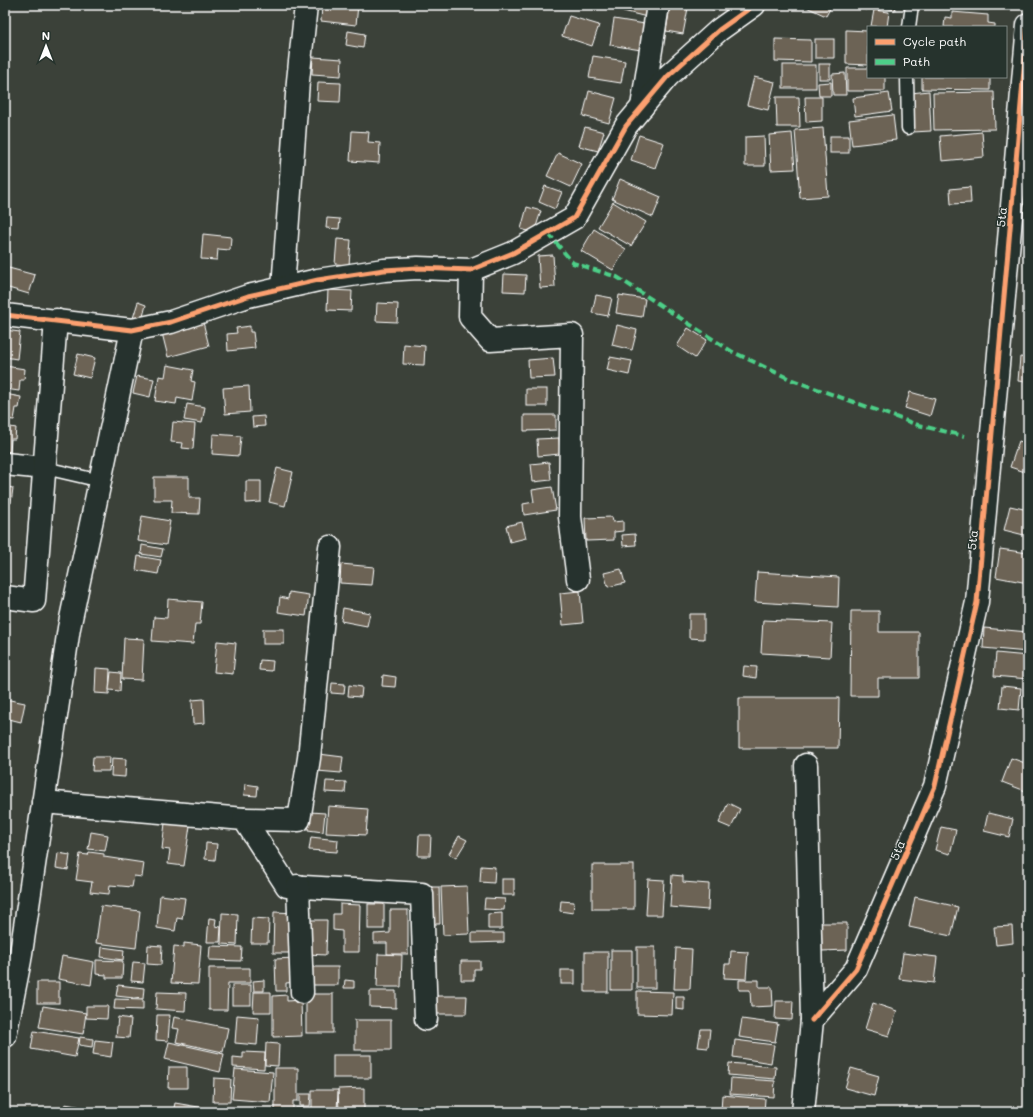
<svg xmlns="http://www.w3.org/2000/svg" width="1033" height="1117" font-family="Mali,sans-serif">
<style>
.building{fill:#6c6354;stroke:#fff}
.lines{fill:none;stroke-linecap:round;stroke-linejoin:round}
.lane-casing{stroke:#fff;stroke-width:15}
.street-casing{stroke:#fff;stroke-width:25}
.lane{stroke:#26332d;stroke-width:12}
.street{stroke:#26332d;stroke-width:22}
.quiet{stroke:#4dcf88;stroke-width:4;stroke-dasharray:8 4;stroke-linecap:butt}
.cycleway-casing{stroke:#26332d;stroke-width:8}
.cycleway{stroke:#fca06f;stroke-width:5}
.labels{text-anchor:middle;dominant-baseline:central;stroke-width:3;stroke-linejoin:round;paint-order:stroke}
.street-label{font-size:12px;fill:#fff;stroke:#26332d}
</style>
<rect width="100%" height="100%" fill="#3b4139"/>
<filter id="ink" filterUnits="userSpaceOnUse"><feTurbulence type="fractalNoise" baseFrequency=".025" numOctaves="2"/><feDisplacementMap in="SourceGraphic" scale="8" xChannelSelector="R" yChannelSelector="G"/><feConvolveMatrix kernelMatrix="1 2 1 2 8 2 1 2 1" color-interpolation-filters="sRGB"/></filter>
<g filter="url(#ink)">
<!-- building -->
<g class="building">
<path d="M322 5H358L356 25 321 21Z"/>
<path d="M616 5H650L647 17 615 9Z"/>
<path d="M699 5H716L715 10Z"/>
<path d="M802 5H832L826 16Z"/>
<path d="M849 5H867L866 10Z"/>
<path d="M874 5H896L895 10Z"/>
<path d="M956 5H989V10L956 8Z"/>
<path d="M670 6 688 8 683 34 666 31Z"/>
<path d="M874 10 889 12 887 27 871 26Z"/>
<path d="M952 12 988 15V23L995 24V27H944L945 17 952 18Z"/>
<path d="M569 16 599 25 592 46 562 36Z"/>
<path d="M614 19 645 24 641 50 610 45Z"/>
<path d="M846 30 868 31V65L846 64Z"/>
<path d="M348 31 365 34 363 48 346 45Z"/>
<path d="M775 39 811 40V62L775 61Z"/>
<rect x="815" y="39" width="19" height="19"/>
<path d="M593 56 625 61 621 83 589 78Z"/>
<path d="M313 57 342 59 341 76 312 74Z"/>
<rect x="819" y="64" width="11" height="15"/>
<rect x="783" y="65" width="33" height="23"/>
<path d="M847 68H868V77H885V91H847Z"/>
<path d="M845 73 846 95H833L832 74Z"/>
<path d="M754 77 775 82 768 110 747 105Z"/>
<path d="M922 77H990V90L922 89Z"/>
<path d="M318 82 341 83 340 102 317 101Z"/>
<path d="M831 82V96H819L818 83Z"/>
<path d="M589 91 616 98 609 123 583 116Z"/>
<path d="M929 91 931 131 913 132 911 93Z"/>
<path d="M994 92 995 129 934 130 933 93Z"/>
<path d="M889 93 892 111 855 116 853 98Z"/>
<path d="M776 97H799L800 127H777Z"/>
<path d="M805 97H822V121L806 122Z"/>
<path d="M893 115 896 140 852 145 849 120Z"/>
<path d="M585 127 604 132 598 151 579 146Z"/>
<path d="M823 128 828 196 800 198 795 130Z"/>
<path d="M352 131 369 132 368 142 380 143 379 163 350 161Z"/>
<path d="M982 132 984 157 942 161 940 136Z"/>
<path d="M792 133 795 169 771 170 769 135Z"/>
<path d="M639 135 664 143 655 168 631 160Z"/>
<path d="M764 136 765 166H745V137Z"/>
<rect x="830" y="136" width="19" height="17"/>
<path d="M558 153 582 164 571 187 547 176Z"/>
<path d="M620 179 661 197 653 217 612 199Z"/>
<path d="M545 186 562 192 555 209 539 202Z"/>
<path d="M970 187 971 203 951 204 950 189Z"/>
<path d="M613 202 646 222 631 246 598 227Z"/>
<path d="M527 207 541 211 534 233 521 229Z"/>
<path d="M327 218 340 219 339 229 326 228Z"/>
<path d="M594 229 626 249 613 270 581 251Z"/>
<path d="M203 234 231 237 230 250 218 249 217 260 201 259Z"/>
<path d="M337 239 351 240 349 265 335 264Z"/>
<path d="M553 255 555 287 540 288 538 256Z"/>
<path d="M5 267 35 275 29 294 5 287Z"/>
<path d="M504 274 526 275 525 292 503 291Z"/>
<path d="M328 290 352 291 351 311 327 310Z"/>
<path d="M596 295 612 298 608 316 592 313Z"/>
<path d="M619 295 645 299 642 317 616 313Z"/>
<path d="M138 302 146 305 142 320 133 318Z"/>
<path d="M377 303 398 304 397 322 376 321Z"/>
<path d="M203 322 209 346 168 357 162 333Z"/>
<path d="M617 325 637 330 632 350 612 345Z"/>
<path d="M250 326V332H253L255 348 228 351 227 334 237 333 236 328Z"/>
<path d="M688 328 707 340 695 358 677 346Z"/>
<path d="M5 330 20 332 17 359 5 357Z"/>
<path d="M404 344 425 346 424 365 403 364Z"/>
<path d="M78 354 95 358 90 378 73 374Z"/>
<path d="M610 357 632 361 629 375 607 370Z"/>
<path d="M1020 357 1028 358V382L1018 381Z"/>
<path d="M553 358 555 377 529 378 528 360Z"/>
<path d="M167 365 193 370 191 381 195 382 192 401 177 398 176 404 155 401 159 376 165 377Z"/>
<path d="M5 366 25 369 24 380H20L19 391 5 389Z"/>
<path d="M137 376 154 379 150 397 133 393Z"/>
<path d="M249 386 250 412 225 414 223 388Z"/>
<rect x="526" y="389" width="21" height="17"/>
<path d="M910 392 935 399 930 416 905 408Z"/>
<path d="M5 394 21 397 19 408H16L14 420 5 419Z"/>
<path d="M187 404 205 407 202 423 184 420Z"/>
<path d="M524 415H556V430L524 431Z"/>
<path d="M264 416 265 426 253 427 252 417Z"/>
<path d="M173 422 195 424 193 449 182 448 183 443 171 442Z"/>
<path d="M5 426 16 428 15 439H11L10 452 5 451Z"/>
<path d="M213 434 241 436 239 456 212 454Z"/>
<path d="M559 438 560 454 538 456 537 439Z"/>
<path d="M1019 441 1028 444V473L1010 467Z"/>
<path d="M549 462 551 480 533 482 531 464Z"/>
<path d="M277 468 293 472 285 506 269 502Z"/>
<path d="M5 476 9 477 8 487 13 488 11 503 5 502Z"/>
<path d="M154 477H189V498H200L199 514 171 513 172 500H154Z"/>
<path d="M246 481H261V502L246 503Z"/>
<path d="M552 487 556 510 524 515 523 504 534 502 532 490Z"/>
<path d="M1010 506 1028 510V536L1004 530Z"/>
<path d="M5 511 8 512 5 534Z"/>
<path d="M142 516 170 521 166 545 138 541Z"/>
<path d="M612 517 613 522 623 521V531L614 532V540L586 541 585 518Z"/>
<path d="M522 522 526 538 510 542 506 526Z"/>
<path d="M635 534 636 545 623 546 622 535Z"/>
<path d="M5 541H8L5 577Z"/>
<path d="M142 545 163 549 161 557 141 554Z"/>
<path d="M1000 549 1028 553V583L996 577Z"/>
<path d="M138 556 161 560 158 574 136 570Z"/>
<path d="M341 564 374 567 372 585 340 583Z"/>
<path d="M621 569 625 583 608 587 604 573Z"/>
<path d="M757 572 839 577 838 607 755 602Z"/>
<path d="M580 591 583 623 563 625 560 593Z"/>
<path d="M289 592 309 595 306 616 278 612 280 597 288 599Z"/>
<path d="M168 599 202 602 200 624H195L193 644 152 641 154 617 167 618Z"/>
<path d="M343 608 370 613 367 626 341 621Z"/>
<path d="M851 611H879V632H919V678H878V696H850Z"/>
<path d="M689 614H704V639L689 638Z"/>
<path d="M763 620 832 623 830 657 761 653Z"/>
<path d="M984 628 1028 632V652L983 648Z"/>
<rect x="263" y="629" width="21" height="15"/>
<path d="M124 638 144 639 142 680 122 679Z"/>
<path d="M217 641 236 643 233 674 214 672Z"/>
<path d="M996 653 1028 656V679L994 676Z"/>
<path d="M260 660 273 661 272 671 259 670Z"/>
<path d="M744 666 757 667 756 678 743 676Z"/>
<path d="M96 668 110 669 109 694 95 693Z"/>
<path d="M111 672 121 673 120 691 109 690Z"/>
<path d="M383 675 396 677 395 687 382 686Z"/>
<path d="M332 683 345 684 344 694 331 693Z"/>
<path d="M349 685 362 687 361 697 348 696Z"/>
<path d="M1002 686 1021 688 1019 710 1000 708Z"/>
<path d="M739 698H839L838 748H739Z"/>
<path d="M5 699 25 703 21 722 5 718Z"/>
<path d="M204 699 205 723 193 724 192 700Z"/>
<path d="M319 754 343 757 341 773 317 771Z"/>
<path d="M93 757H110L109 771H92Z"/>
<path d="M112 758 126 759 125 777 111 776Z"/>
<path d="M1011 758 1028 764V792L1002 782Z"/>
<path d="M326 781 346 782 345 793 325 792Z"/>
<path d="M245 784 258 786 257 796 244 795Z"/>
<path d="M728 803 740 809 731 828 719 823Z"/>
<path d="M328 806 368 809 366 835 326 833Z"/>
<path d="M310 812 325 813 323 832 308 830Z"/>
<path d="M988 813 1013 819 1009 837 984 831Z"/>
<path d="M165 823 190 826 184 866 168 864 170 850 162 849Z"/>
<path d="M941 827 956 830 950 854 935 850Z"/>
<path d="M91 832 108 835 105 851 88 849Z"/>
<path d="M419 835H431L430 856H418Z"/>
<path d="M459 836 467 840 456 858 449 854Z"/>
<path d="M311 837 338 840 337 852 309 850Z"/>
<path d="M206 843 217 844 215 860 205 859Z"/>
<path d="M89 852 104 854V857L144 863 142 877 134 876 132 887 110 885 109 894 90 892 92 882 76 880 80 854 88 855Z"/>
<path d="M58 853 70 855 68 870 56 868Z"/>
<rect x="592" y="865" width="42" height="44"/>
<path d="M481 866 495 867 494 883 480 882Z"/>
<path d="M672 875 683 876V882L709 884 708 910 670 907Z"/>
<rect x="502" y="879" width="12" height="16"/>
<path d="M648 879 664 880 662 915H646Z"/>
<path d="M467 886 469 934 443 935 441 887Z"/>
<path d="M428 887H439L440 924H430Z"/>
<path d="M160 895 185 898 182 919 177 918 175 931 157 928Z"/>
<path d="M915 897 958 907 951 936 909 927Z"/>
<path d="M485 898 505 899 504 910 484 909Z"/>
<path d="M561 901 574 902 573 913 560 911Z"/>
<path d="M340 904 360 905 359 952H342V931L333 930V914H340Z"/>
<rect x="368" y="904" width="16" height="25"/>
<path d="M101 906 140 911 136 948 96 943Z"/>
<path d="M390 910H408V954H387V943H374V934L390 933Z"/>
<path d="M274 912 297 913 296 953H273Z"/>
<path d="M222 913 238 914 237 945 221 944Z"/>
<path d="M502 913V929H488V914Z"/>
<path d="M209 918 216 919 215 926 221 927 220 942H207Z"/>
<path d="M252 918 269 919 268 943H251Z"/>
<path d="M307 920H327L326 955 307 954Z"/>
<path d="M821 923H847V950L822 951Z"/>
<path d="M1012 926 1013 943 996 945 994 927Z"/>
<path d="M472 933H504V942L472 943Z"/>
<path d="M184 943 201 945 198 984 171 983 174 946 184 947Z"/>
<path d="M148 945 162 946 161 965 147 964Z"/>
<path d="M210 946 242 947 241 961 209 960Z"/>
<path d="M102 947 124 950 123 960 101 957Z"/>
<rect x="637" y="947" width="18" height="41"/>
<path d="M676 948 692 949 690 989H674Z"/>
<rect x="611" y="950" width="21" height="40"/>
<path d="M731 951 748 952 746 979 724 978 725 964H730Z"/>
<rect x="585" y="952" width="23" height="40"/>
<path d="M903 953 937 957 934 983 899 979Z"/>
<path d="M378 954 402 955 401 987H377Z"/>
<path d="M62 956 94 962 91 985 58 979Z"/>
<path d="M295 958 296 982 286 983V991H276L275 959Z"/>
<path d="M96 960 123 961 122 978H106V975L96 974Z"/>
<path d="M461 961H480V969H474V980H461Z"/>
<path d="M133 962 145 963 143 982 131 981Z"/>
<rect x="307" y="967" width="31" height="18"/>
<path d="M209 968H250V983H228L227 1010H209Z"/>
<rect x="561" y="970" width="14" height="14"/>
<path d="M264 980V991H254L253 981Z"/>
<path d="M345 980 354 981V988H344Z"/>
<path d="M739 980H759V987H772L773 1006 751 1007 750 990H739Z"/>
<rect x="37" y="982" width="22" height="21"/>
<path d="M118 985 144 988 143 999 116 996Z"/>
<rect x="232" y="985" width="19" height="20"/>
<path d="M370 991H396V1008L370 1007Z"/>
<path d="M637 991 673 992 672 1015 637 1014Z"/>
<path d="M157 992 186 993 185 1011 156 1009Z"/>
<path d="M254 992H271V1012H253Z"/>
<rect x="306" y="994" width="27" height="39"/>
<path d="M287 995V1001L301 1000 302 1036 273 1037V996Z"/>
<path d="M436 996H467L466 1014H436Z"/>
<path d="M676 997H684V1010L676 1009Z"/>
<path d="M115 999 143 1000V1010L114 1009Z"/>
<path d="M776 1001H793L792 1020 775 1019Z"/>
<path d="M873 1003 897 1011 889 1036 865 1029Z"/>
<path d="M43 1006 86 1013 83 1034 39 1027Z"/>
<path d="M86 1006H108L107 1019 86 1018Z"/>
<path d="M157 1015H170L168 1041 156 1040Z"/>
<path d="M237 1015 259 1017 257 1045 235 1043Z"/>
<path d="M118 1017 131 1019 129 1038 116 1037Z"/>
<path d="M174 1017 228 1028 223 1052 176 1042 179 1029 172 1028Z"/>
<path d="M742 1019 778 1024 775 1042 739 1037Z"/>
<rect x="355" y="1020" width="36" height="30"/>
<path d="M701 1029H710L708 1048 698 1047Z"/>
<path d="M34 1031 79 1038 75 1057 31 1049Z"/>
<path d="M80 1037 93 1039 92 1047 79 1045Z"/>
<path d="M95 1040 113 1042 111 1057 93 1054Z"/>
<path d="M735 1040 774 1045 771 1063 733 1057Z"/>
<path d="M169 1042 224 1054 220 1072 165 1059Z"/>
<path d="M266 1043 279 1044 278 1066 265 1065Z"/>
<path d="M243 1052 265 1053 264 1069 233 1067V1057L243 1058Z"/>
<rect x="333" y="1055" width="38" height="23"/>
<path d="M729 1063 776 1067 775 1079 728 1075Z"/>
<path d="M169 1067H187V1088H168Z"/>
<path d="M275 1068H298V1101H293V1112H275Z"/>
<path d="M851 1068 879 1076 874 1096 845 1088Z"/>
<path d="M235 1069 273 1072 270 1102 232 1099Z"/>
<path d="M214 1078 231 1079 230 1102H213Z"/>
<path d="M731 1078 775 1081 774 1097 730 1094Z"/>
<path d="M364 1088V1111H339L338 1089Z"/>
<path d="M312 1090H338L337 1112H312Z"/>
<path d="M300 1094H311L310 1106H300Z"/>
<path d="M722 1095 765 1099 764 1112H721Z"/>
<path d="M175 1103 210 1109 209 1112H173Z"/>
<path d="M65 1104 94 1109V1112H63Z"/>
<rect x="296" y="1108" width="14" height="4"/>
</g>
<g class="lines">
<defs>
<g id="lane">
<path d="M909 27 912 5"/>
<path d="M907 77 908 128"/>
<path d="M45 468 101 481"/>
</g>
<g id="street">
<path d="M642 107 658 5"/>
<path d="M471 270 470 317 490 340 572 335 570 517 578 579"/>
<path d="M283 288 298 81 306 5"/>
<path d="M5 315 132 330 171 322 248 296 318 280 384 270 418 268 471 270 513 253 574 218 626 126 668 76 719 30 754 5"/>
<path d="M5 464 45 468"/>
<path d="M5 597 34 601 56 320"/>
<path d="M43 802 244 819 287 886 422 894 426 1019"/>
<path d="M244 819 299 820 309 758 330 547"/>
<path d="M298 886 302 992"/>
<path d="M812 1020 856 969 935 786 977 602 1028 25"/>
<path d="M5 1036 20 960 69 628 132 330"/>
<path d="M803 1112 812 1020 806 765"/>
</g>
</defs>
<!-- lane casing -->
<use href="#lane" class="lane-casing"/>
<!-- street casing -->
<use href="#street" class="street-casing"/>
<!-- lane -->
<use href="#lane" class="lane"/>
<!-- street -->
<use href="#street" class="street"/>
<!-- quiet -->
<path class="quiet" d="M548 233 573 263 617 277 731 351 792 380 918 425 964 436"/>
<defs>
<g id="cycleway">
<path d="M5 315 132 330 171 322 248 296 318 280 384 270 418 268 471 270 513 253 574 218 626 126 668 76 719 30 754 5"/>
<path d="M812 1020 856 969 935 786 977 602 1028 25"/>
</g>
</defs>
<!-- cycleway casing -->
<use href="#cycleway" class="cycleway-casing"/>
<!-- cycleway -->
<use href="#cycleway" class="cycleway"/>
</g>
</g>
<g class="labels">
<!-- street labels -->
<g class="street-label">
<text transform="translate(1001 217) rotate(-85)">5ta</text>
<text transform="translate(972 540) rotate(-85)">5ta</text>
<text transform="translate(897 850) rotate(-67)">5ta</text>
</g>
</g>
<!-- margin -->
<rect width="1033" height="1117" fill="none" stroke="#26332d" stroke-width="20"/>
<rect x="10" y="10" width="1013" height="1097" fill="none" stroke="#fff" stroke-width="1.5" filter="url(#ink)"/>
<!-- legend -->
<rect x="867" y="26" width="140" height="52" fill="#26332d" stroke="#7d8581"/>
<rect x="875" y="39" width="20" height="6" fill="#fca06f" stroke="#7d8581"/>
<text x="903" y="46" font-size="12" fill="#ffffff">Cycle path</text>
<rect x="875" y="59" width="20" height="6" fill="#4dcf88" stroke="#7d8581"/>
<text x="903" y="66" font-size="12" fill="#ffffff">Path</text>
<!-- north arrow -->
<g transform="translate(46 46)" stroke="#26332d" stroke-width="3" paint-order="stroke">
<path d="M0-3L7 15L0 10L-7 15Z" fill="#ffffff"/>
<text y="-6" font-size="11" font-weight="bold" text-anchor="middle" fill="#ffffff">N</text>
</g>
</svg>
